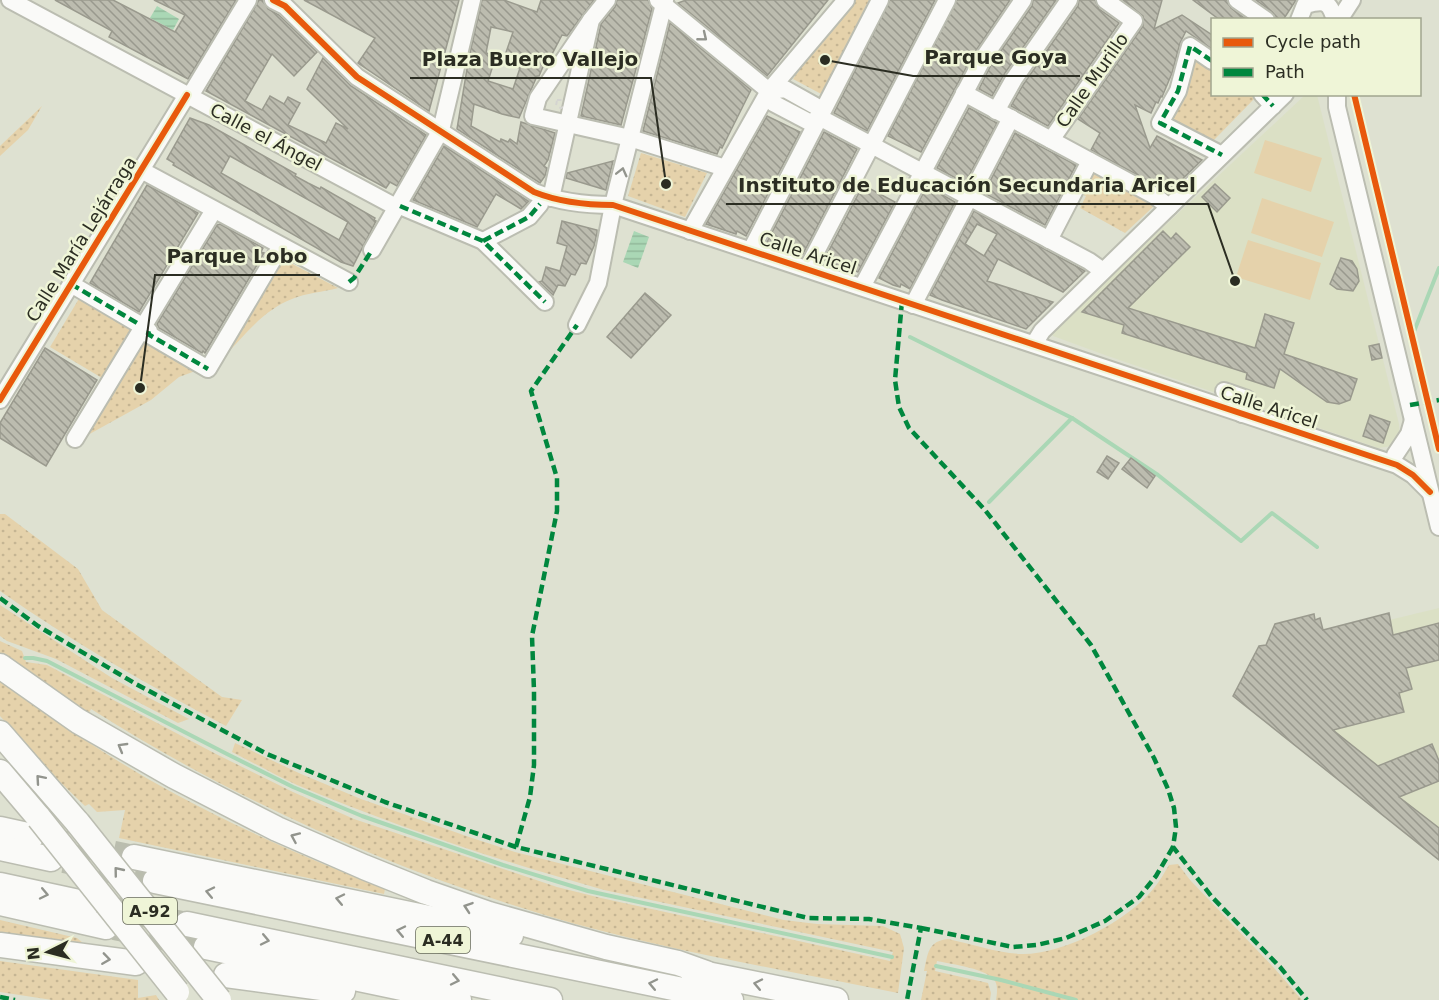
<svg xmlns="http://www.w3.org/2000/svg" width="1439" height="1000" font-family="'DejaVu Sans',sans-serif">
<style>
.built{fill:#dbe0c5}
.grass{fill:url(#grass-dots)}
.garden{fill:#e5d2ab}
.water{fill:url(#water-rules)}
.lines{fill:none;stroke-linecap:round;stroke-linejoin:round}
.stream{stroke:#aad7b5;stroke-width:4}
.building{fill:url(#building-back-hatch);stroke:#9a9a8e;stroke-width:1.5;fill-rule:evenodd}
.highway-tunnel{stroke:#babdae;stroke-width:24;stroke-dasharray:24 12;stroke-linecap:butt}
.minor-casing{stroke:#bbbdb1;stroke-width:20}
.highway-casing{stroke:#bbbdb1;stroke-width:27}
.path{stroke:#d4d4d0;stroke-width:2;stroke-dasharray:4.5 4.5;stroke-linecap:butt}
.minor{stroke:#fafaf8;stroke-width:16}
.highway{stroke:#fafaf8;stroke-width:24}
.highway-bridge-casing{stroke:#bbbdb1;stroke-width:27;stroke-linecap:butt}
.highway-bridge{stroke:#fafaf8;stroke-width:24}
.quiet{stroke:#00873e;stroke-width:4.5;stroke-dasharray:9 4.5;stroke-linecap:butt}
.cycleway-casing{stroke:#eff5d7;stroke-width:10}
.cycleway{stroke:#e8590c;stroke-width:6}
.oneway{stroke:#92948d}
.labels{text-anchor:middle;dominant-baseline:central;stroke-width:5;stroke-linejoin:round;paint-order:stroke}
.shield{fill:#eff5d7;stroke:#666958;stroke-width:1.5}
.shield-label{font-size:16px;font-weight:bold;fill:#2b2d22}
.street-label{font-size:18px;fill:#2b2d22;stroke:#eff5d7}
.leader{fill:none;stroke:#2b2d22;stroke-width:2}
.callout-dot{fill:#2b2d22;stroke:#eff5d7;stroke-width:2}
.callout-label{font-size:20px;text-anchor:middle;font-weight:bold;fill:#2b2d22;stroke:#eff5d7;stroke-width:5;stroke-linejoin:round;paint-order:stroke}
</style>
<defs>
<pattern id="grass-dots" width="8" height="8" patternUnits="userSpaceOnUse" patternTransform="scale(1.5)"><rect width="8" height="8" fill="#e5d2ab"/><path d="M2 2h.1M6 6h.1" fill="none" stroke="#c5b593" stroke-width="1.8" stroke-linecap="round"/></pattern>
<pattern id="water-rules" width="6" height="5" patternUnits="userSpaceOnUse" patternTransform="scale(1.5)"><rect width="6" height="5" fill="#aad7b5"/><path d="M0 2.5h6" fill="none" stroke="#92b99b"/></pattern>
<pattern id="building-back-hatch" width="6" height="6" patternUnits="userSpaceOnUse" patternTransform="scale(1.5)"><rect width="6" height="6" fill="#bcbcaf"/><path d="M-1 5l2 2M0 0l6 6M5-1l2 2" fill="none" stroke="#99998e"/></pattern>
</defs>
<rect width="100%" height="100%" fill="#dee1d1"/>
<!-- built -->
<g class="built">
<path d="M1305 95H1317L1319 103 1399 424 1400 438 1392 446 1378 448 1105 355 1053 336 1051 332Z"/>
<path d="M1439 608V860L1265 650Z"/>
</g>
<!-- grass -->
<g class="grass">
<path d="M855 0H876L825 96 793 79 818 42Z"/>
<path d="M1198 54 1212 64V94L1255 95V98L1213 141 1171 123Z"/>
<path d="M42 106 28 130 0 156V146Z"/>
<path d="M641 153 707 173 685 217 628 196Z"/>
<path d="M1093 172 1154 206 1125 233 1080 208 1086 196 1081 194Z"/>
<path d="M283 259 338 288C323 292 306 293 292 299 263 310 243 337 222 359Z"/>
<path d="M80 297 132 328 102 378 50 347Z"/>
<path d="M147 338 198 370 179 377 151 400 86 436Z"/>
<path d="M0 514H5L78 569 102 610 222 697 242 700 226 726C148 685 72 642 0 591Z"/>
<path d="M0 605 112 678 189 719 178 723 56 659 7 641 0 636Z"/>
<path d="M0 641 22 651 26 662 47 665 216 754 293 792 354 819 557 887 601 898 890 961 893 952 604 890C500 861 397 827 297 785 275 775 254 763 232 752L235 743 301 774 361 799 472 838 515 852 784 920 817 924 883 926 900 934 904 948 898 993C781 969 662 950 548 916 387 868 233 799 91 709L88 715 0 654Z"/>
<path d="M0 682C57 722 115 762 177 795 244 831 314 861 385 889L384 894 119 838 125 810 97 812 89 804 85 806 58 780 0 716Z"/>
<path d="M1178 864 1190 880 1275 969 1302 1000H996C997 994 998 986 995 981 989 969 951 964 937 961L935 971 988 983 991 993 990 1000H921L927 971H924C928 953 928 941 948 939 971 944 998 953 1021 954 1063 955 1128 921 1154 888 1160 881 1164 873 1169 865Z"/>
<path d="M0 920 77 938 83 943 0 932Z"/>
<path d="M0 961 138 980V998L156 995 159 1000H52L0 992Z"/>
</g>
<!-- garden -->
<g class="garden">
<path d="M1265 140 1322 158 1311 192 1254 173Z"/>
<path d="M1262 198 1334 222 1322 257 1251 233Z"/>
<path d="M1248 240 1321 263 1310 300 1236 277Z"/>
</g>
<!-- water -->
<g class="water">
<path d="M157 6 179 19 173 30 150 18Z"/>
<path d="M634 231 649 237 638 268 623 262Z"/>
</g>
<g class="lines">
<!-- stream -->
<g class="stream">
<path d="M1413 334 1439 268"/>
<path d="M910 337 1072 418 1158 475 1241 541 1272 513 1317 547"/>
<path d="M989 502 1072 418"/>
<path d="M25 658H33L47 661 227 754 293 787 362 816 503 865 588 891 892 957"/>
<path d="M936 966 1001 980 1076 1000"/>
</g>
</g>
<!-- building -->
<g class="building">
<path d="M55 0H113L175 32 185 15 154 0H236L188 79 109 37 112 31Z"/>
<path d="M259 0H263L268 9 279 15 317 52 294 76 272 54 245 101 262 110 270 96 284 104 288 97 300 103 288 125 326 143 336 123 348 129 307 89 323 58 351 86 426 135 397 186 390 182 386 188 206 91Z"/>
<path d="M304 0H459L429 111 358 63 375 38Z"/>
<path d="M482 0H504L537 12 541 0H594L567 36 562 35 551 56 548 55 539 76H537L519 118 502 114 474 104 471 126 500 142 501 139 508 142 510 139 517 144 521 122 555 133 548 160 544 166 547 168 545 176 540 183 457 129 469 57ZM491 27 513 32 502 64 520 68 513 89 488 81 496 56 486 53Z"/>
<path d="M617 0H648L652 9 621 125 581 116 601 24 615 7Z"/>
<path d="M686 0H828L767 76 678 3Z"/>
<path d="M890 0H935L867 131 834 113Z"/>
<path d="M957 0H1010L973 55 921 152 888 136Z"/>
<path d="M1033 0H1056L1005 73 992 96 979 89 991 65 1032 6Z"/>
<path d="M1079 0H1095L1099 9 1119 23 1048 126 1011 106 1023 85 1078 6Z"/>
<path d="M1123 0H1162L1154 29 1182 15 1212 35V49L1186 31 1180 43 1172 73 1162 97 1161 96 1158 103 1156 102 1151 113 1135 105 1150 148 1157 136 1202 160 1169 192 1091 150 1100 133 1078 119 1143 26V16Z"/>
<path d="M1193 0H1227L1231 8 1247 20H1220Z"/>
<path d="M1256 0H1296L1283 20H1276L1272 12Z"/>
<path d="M670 23 751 90 722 148 720 147 717 154 643 131Z"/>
<path d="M969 108 997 123 965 183 937 168Z"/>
<path d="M767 116 800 132 746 236 737 231 736 234 706 224Z"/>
<path d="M190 118 209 125 296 174 295 176 308 183 320 189 321 187 375 218 374 220 376 221 353 266 341 262 173 165 174 163 167 159ZM230 156 348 222 339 240 221 173Z"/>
<path d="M824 132 857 149 803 254 777 241 774 245 767 242Z"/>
<path d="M1015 133 1076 165 1045 225 984 193Z"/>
<path d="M444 146 528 201H529L521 209 496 194 477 227 413 200Z"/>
<path d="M613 161 606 190 566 178 567 173Z"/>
<path d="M1215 184 1230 198 1217 212 1202 197Z"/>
<path d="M147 185 198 213 139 312 90 283Z"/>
<path d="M863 185 895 202 858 272 841 264 839 266 824 260Z"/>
<path d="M927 186 955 202 910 289 901 284 900 287 893 285 879 278Z"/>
<path d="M974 211 1085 271 1063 292 998 259 987 281 1053 302 1026 329 942 300 930 295ZM977 224 997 234 984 256 965 244Z"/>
<path d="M562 221 597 230V233L594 246 586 264 581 263 575 275 571 274 565 286 558 285 553 295 539 282 542 281 546 267 560 271 567 246 557 243Z"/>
<path d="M220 224 263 248 261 252 264 253 205 353 203 351 202 353 159 328 157 324 217 225Z"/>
<path d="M1163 231 1171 239 1176 233 1190 247 1128 308 1255 348 1265 314 1294 323 1284 354 1357 379 1350 400 1339 404 1327 402 1280 369 1274 388 1246 379 1247 373 1122 333 1124 325 1082 312Z"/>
<path d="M1341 258 1352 261 1357 269 1359 281 1353 291 1337 289 1330 284Z"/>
<path d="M645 293 671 315 631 358 607 337Z"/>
<path d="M1379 344 1382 358 1372 360 1369 346Z"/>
<path d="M45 348 97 380 46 466 0 438V423Z"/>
<path d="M1370 415 1390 422 1383 443 1363 436Z"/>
<path d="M1107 456 1119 463 1108 479 1097 472Z"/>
<path d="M1131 458 1155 476 1147 488 1122 469Z"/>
<path d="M1389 613 1393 635 1439 623V660L1406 668 1412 689 1399 693 1404 712 1333 730 1378 766 1432 744 1439 761V781L1399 797 1439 828V860L1233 696 1259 646 1266 645 1275 624 1314 614 1315 620 1320 618 1323 630Z"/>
</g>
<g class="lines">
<!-- highway-tunnel -->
<g class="highway-tunnel">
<path d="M43 838 134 857"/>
<path d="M64 861 155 881"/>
<path d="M97 905 187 924"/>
<path d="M114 928 206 947"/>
</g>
<defs>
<g id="minor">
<path d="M10 0 396 207"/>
<path d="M273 0 285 6 357 77 534 192C559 202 586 205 613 205L1397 465 1413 475 1430 492"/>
<path d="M658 0 769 91"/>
<path d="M1237 0 1266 20"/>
<path d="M591 20 538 98 533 116 630 138 725 168"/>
<path d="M1299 20 1305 5C1324 0 1329 0 1335 20"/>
<path d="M1339 20 1352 0"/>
<path d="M1212 61 1190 46 1178 91 1160 123 1222 155"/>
<path d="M785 89 819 108V117L811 123 773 103 769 91Z"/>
<path d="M964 93 1155 196 1169 207"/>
<path d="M1262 94 1273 106"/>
<path d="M1337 94V107L1439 527"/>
<path d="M190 96 248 0"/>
<path d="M996 111 1014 79 1069 0"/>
<path d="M819 117 1089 261 1103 271"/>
<path d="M1051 140 1134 21 1105 0"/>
<path d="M141 170 349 282"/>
<path d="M551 198 591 20 607 0"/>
<path d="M400 206 483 241 545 302"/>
<path d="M690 231 769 91 846 0"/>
<path d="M1049 240 1090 161"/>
<path d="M483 241 529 217 540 204"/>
<path d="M372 250 441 130 472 0"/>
<path d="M751 250 880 0"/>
<path d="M807 269 947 0"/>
<path d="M71 284 137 323"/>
<path d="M862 287 982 60 1023 0"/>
<path d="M913 305 1011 118"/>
<path d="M577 325 598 283 613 205 665 0"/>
<path d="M149 331 148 334 208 369 281 246"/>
<path d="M1034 344 1042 331 1285 94"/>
<path d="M1224 391 1247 399 1242 414"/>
<path d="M0 400 187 95"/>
<path d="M75 439 214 210"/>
<path d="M1395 455 1409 434 1413 420"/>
</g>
<g id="highway">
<path d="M0 666 78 721 174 776 277 829 364 867 426 892 489 914 606 947 678 963 706 973"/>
<path d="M0 733 78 823"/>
<path d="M0 772 39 818"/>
<path d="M0 829 32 836"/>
<path d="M0 848 51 859"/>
<path d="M134 857 511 935"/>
<path d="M155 881 731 1000"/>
<path d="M0 885 88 904"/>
<path d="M0 903 106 927"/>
<path d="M187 924 550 1000"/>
<path d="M0 945 136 963"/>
<path d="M206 947 459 1000"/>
<path d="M692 971 836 1000"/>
<path d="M226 975 343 991"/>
</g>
</defs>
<!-- minor casing -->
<use href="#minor" class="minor-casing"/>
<!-- highway casing -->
<use href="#highway" class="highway-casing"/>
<!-- path -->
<path class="path" d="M557 100H563L568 105 561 108 556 106Z"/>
<!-- minor -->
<use href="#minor" class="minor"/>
<!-- highway -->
<use href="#highway" class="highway"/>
<defs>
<g id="highway-bridge">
<path d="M39 818 177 992"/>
<path d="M78 823 219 1000"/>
</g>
</defs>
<!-- highway-bridge casing -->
<use href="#highway-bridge" class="highway-bridge-casing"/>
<!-- highway-bridge -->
<use href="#highway-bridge" class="highway-bridge"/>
<!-- quiet -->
<g class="quiet">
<path d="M1212 61 1190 46 1178 91 1160 123 1222 155"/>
<path d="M1262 94 1273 106"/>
<path d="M400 206 483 241 545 302"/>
<path d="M483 241 529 217 540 204"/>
<path d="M349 282 354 278 372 250"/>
<path d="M71 284 137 323"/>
<path d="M902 301 895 380 899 407 909 428 985 510 1091 645 1154 758 1168 789 1174 808 1176 827 1173 847 1212 897 1280 967 1307 1000"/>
<path d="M149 331 148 334 208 369"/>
<path d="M1410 405 1439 400"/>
<path d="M0 598 38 626 136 684 267 754 385 802 516 847 808 918 869 919 921 928 907 1000"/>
<path d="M516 847 530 797 534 765V691L532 636 557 511V478L531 391 577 325"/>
<path d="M921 928 1013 947 1037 945 1066 938 1105 921 1139 897 1156 876 1173 847"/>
<path d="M0 997 15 1000"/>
</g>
<defs>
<g id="cycleway">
<path d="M273 0 285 6 357 77 534 192C559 202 586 205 613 205L1397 465 1413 475 1430 492"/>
<path d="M1354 94 1439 449"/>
<path d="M0 400 187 95"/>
</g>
</defs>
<!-- cycleway casing -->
<use href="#cycleway" class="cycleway-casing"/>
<!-- cycleway -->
<use href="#cycleway" class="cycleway"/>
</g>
<!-- one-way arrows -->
<defs><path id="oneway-chevron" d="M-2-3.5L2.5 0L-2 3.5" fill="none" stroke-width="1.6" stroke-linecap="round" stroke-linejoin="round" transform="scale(1.5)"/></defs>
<g class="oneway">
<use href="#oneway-chevron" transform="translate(703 37) rotate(39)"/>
<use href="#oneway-chevron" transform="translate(622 172) rotate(-76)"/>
<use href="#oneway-chevron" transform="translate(122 747) rotate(-150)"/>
<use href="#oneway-chevron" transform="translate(40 779) rotate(-131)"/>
<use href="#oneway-chevron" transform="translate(295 837) rotate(-156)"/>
<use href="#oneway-chevron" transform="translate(118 871) rotate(-129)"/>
<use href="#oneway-chevron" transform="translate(210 892) rotate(-168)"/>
<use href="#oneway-chevron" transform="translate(44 894) rotate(12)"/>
<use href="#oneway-chevron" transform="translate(340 899) rotate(-168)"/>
<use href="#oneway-chevron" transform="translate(468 907) rotate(-161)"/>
<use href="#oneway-chevron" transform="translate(401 931) rotate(-168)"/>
<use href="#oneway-chevron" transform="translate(265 940) rotate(12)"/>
<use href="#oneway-chevron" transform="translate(106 959) rotate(8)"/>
<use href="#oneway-chevron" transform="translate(455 980) rotate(12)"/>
<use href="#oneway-chevron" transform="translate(653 984) rotate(-168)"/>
<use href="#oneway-chevron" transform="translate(758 984) rotate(-168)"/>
</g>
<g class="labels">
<!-- shield labels -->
<g class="shield">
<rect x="123" y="898" width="54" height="26" rx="4.5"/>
<rect x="416" y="927" width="54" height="26" rx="4.5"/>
</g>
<g class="shield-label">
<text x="150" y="911">A-92</text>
<text x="443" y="940">A-44</text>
</g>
<!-- street labels -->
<g class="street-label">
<text transform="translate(1092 80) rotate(-55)">Calle Murillo</text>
<text transform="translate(266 137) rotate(28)">Calle el Ángel</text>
<text transform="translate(81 239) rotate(-58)">Calle María Lejárraga</text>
<text transform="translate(808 253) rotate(18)">Calle Aricel</text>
<text transform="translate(1269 407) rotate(18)">Calle Aricel</text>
</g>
</g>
<!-- callouts -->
<path class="leader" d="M825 60L913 76H1080M666 184L651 78H410M1235 281L1208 204H726M140 388L155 275H320"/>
<g class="callout-dot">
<circle cx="825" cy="60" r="6"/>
<circle cx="666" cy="184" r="6"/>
<circle cx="1235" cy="281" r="6"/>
<circle cx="140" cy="388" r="6"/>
</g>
<g class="callout-label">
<text x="996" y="64">Parque Goya</text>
<text x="530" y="66">Plaza Buero Vallejo</text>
<text x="967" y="192">Instituto de Educación Secundaria Aricel</text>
<text x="237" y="263">Parque Lobo</text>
</g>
<!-- legend -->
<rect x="1211" y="18" width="210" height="78" fill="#eff5d7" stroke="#a1a58f" stroke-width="1.5"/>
<rect x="1223" y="38" width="30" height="9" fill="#e8590c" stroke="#a1a58f" stroke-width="1.5"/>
<text x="1265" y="48" font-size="18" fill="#2b2d22">Cycle path</text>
<rect x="1223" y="68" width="30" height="9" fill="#00873e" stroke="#a1a58f" stroke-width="1.5"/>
<text x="1265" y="78" font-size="18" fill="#2b2d22">Path</text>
<!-- north arrow -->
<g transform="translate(48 952) rotate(264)" stroke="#eff5d7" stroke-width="4.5" paint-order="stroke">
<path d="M0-4.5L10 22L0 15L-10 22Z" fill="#2b2d22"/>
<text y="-9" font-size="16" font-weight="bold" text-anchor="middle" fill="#2b2d22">N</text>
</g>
</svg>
